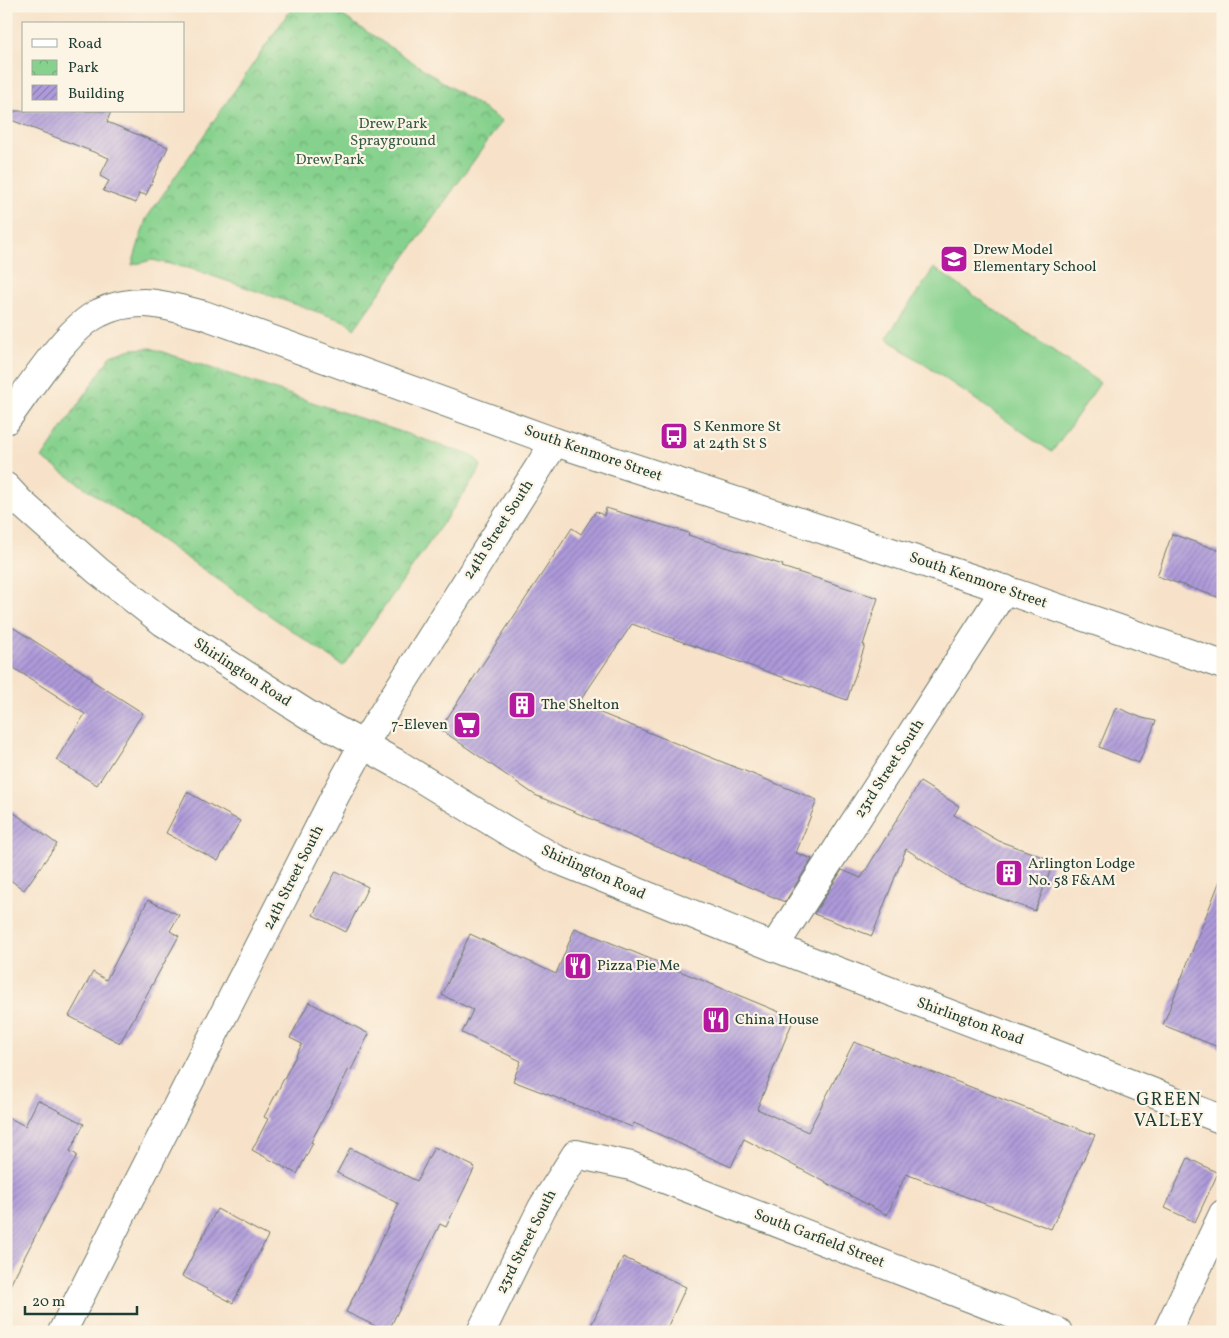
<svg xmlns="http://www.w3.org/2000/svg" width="1229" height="1338" font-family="Vollkorn,serif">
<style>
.grass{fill:#86d18d;stroke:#528760}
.park{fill:url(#park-crowns);stroke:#528760}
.building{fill:url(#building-hatch)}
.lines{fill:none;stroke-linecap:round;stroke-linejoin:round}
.minor-casing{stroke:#6b7768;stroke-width:30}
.tertiary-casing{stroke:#6b7768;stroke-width:30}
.secondary-casing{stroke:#6b7768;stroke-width:30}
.minor{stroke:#fff;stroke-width:28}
.tertiary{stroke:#fff;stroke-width:28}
.secondary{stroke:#fff;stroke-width:28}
.labels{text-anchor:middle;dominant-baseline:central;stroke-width:4.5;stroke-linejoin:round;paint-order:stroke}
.park-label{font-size:15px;fill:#345b46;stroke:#fcf5e5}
.poi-label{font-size:15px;fill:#1f3d34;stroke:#fcf5e5;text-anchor:start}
.street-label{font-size:15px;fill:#1f3d34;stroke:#fcf5e5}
.quarter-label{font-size:18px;letter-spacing:1px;fill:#1f3d34;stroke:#fcf5e5}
</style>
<defs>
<pattern id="park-crowns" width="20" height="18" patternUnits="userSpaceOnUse" patternTransform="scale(1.25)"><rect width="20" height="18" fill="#86d18d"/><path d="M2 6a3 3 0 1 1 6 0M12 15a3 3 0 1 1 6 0" fill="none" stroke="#6dab74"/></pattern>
<pattern id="building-hatch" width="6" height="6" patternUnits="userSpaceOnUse" patternTransform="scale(1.25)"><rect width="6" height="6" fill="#ae9ada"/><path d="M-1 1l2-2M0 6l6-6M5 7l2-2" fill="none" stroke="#8d7fb2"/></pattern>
</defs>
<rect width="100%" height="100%" fill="#fcf5e5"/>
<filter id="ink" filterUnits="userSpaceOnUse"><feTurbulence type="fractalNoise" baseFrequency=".02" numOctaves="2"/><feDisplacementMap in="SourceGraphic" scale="10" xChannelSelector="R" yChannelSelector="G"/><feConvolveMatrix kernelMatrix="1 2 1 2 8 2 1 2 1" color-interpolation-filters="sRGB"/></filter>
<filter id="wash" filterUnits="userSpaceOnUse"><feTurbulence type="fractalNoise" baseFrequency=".0096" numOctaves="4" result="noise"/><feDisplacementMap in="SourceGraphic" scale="20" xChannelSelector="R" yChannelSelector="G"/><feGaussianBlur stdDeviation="1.12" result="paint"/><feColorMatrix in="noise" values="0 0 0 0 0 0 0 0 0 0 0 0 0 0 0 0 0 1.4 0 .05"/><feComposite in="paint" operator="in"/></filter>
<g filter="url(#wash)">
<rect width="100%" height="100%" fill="#f7e2c9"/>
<!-- grass -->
<path class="grass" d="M934 268 1100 383 1052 452 886 338Z"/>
<!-- park -->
<g class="park">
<path d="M293 6H328L502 121 354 329 347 322 192 269 152 260 132 265 146 219Z"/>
<path d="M151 348 473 456 481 465 478 473 343 666 42 458 111 356 132 349Z"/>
</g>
<g id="blocks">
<!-- building -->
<g class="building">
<path d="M6 111H111L107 122 168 147 146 195 139 193 136 203 103 191 109 181 100 176 109 158 6 118Z"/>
<path d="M606 508 689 533 688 535 783 565 782 567 878 598 863 645H865L847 700 632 624 578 704 817 800 796 853 812 859 785 902 535 795 440 729 572 528 581 534 596 511 604 516Z"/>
<path d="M1172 534 1223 552V599L1157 576Z"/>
<path d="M6 623 92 678 91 680 143 713 97 785 56 760 85 714 6 663Z"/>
<path d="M1116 707 1142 718 1156 721 1139 763 1099 747Z"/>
<path d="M920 782 959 806 954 815 999 841 1054 861 1035 911 959 883 906 849 872 936 814 914 842 870 861 878Z"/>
<path d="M187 792 240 821 218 861 166 833Z"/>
<path d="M6 807 57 844 24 890 6 877Z"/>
<path d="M336 871 368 887 346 932 313 915Z"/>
<path d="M1221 878 1223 879V1049L1163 1025Z"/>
<path d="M148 900 179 915 170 931 179 936 120 1043 69 1016 93 972 106 980Z"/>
<path d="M575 928 794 1018 757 1109 808 1132 854 1042 1095 1135 1051 1229 906 1174 887 1215 744 1139 731 1167 634 1123 632 1127 513 1081 521 1061 462 1033 473 1010 442 995 470 934 556 974Z"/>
<path d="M309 1002 369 1034 351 1070 349 1069 311 1142 313 1143 297 1174 252 1150 268 1119 264 1117 302 1044 290 1038Z"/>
<path d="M38 1100 84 1124 70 1151 77 1155 6 1293V1116L25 1126Z"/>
<path d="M434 1147 475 1167 446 1227 440 1224 388 1332 346 1312 399 1204 337 1173 350 1148 417 1181Z"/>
<path d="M1188 1158 1218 1173 1195 1222 1165 1208Z"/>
<path d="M217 1209 268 1236 233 1303 182 1276Z"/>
<path d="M623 1257 686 1287 665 1332H588Z"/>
</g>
</g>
</g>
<g filter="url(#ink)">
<use href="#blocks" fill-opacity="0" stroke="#6b7768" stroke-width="1"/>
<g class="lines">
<defs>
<g id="minor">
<path d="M774 947 1005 589"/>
<path d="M62 1332 336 794 363 745 555 442"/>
<path d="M481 1332 542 1208 576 1154 631 1166 1058 1332"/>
<path d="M1167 1332 1223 1214"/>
</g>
<path id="tertiary" d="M6 420C28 391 67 328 99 313 113 306 128 303 144 303 161 303 187 311 204 315L555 442 980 581 1223 665"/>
<path id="secondary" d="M6 487 20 502 98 571 163 622 307 714 396 763 507 831 556 859 774 947 1068 1059 1223 1120"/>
</defs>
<!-- minor casing -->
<use href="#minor" class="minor-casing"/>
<!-- tertiary casing -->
<use href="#tertiary" class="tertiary-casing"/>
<!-- secondary casing -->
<use href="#secondary" class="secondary-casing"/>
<!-- minor -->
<use href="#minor" class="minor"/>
<!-- tertiary -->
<use href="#tertiary" class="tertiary"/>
<!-- secondary -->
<use href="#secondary" class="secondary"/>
</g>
</g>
<!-- icons -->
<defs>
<symbol id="school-square" viewBox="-11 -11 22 22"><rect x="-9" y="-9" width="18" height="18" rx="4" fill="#b5179e" stroke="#fcf5e5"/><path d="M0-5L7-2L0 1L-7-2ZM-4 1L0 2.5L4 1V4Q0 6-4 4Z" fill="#fff"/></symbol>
<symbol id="bus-square" viewBox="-11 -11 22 22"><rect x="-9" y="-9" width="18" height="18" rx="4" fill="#b5179e" stroke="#fcf5e5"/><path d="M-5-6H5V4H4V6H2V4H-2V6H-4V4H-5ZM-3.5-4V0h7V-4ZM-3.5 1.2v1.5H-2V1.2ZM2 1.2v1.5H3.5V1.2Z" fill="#fff"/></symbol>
<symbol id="building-square" viewBox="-11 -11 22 22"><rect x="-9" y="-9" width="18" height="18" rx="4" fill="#b5179e" stroke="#fcf5e5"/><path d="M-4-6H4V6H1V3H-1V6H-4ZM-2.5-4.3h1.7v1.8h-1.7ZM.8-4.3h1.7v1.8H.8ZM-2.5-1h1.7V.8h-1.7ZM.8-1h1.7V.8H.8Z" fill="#fff"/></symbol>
<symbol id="supermarket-square" viewBox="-11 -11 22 22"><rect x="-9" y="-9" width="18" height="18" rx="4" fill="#b5179e" stroke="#fcf5e5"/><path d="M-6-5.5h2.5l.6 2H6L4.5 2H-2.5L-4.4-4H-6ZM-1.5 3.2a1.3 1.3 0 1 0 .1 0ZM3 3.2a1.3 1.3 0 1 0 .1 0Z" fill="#fff"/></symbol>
<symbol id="restaurant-square" viewBox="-11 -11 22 22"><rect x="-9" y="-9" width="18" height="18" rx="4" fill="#b5179e" stroke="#fcf5e5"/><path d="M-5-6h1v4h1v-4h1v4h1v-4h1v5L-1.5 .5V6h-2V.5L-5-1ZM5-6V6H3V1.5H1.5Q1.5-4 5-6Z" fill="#fff"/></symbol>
</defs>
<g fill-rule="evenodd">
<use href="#school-square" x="938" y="243" width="32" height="32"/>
<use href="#bus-square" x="658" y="420" width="32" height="32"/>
<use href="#building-square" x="506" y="689" width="32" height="32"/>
<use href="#supermarket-square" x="451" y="709" width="32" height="32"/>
<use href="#building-square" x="993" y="857" width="32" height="32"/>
<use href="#restaurant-square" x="562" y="950" width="32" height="32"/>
<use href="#restaurant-square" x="700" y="1004" width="32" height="32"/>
</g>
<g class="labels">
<!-- park labels -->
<g class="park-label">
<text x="393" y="124">Drew Park<tspan x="393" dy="17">Sprayground</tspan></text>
<text x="330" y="160">Drew Park</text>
</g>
<!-- poi labels -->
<g class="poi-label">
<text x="973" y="250">Drew Model<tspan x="973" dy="17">Elementary School</tspan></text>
<text x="693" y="427">S Kenmore St<tspan x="693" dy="17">at 24th St S</tspan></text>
<text x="541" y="705">The Shelton</text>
<text x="448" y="725" text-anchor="end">7-Eleven</text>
<text x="1028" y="864">Arlington Lodge<tspan x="1028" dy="17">No. 58 F&amp;AM</tspan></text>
<text x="597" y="966">Pizza Pie Me</text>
<text x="735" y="1020">China House</text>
</g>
<!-- street labels -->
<g class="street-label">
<text transform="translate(593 454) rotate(19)">South Kenmore Street</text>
<text transform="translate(499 530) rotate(-57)">24th Street South</text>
<text transform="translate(978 581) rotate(19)">South Kenmore Street</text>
<text transform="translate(242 673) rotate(33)">Shirlington Road</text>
<text transform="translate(890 769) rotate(-57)">23rd Street South</text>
<text transform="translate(593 873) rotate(24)">Shirlington Road</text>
<text transform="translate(294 878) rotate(-63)">24th Street South</text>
<text transform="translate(970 1022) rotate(20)">Shirlington Road</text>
<text transform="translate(819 1239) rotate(21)">South Garfield Street</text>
<text transform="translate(527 1242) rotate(-63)">23rd Street South</text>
</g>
<!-- quarter labels -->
<g class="quarter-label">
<text x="1169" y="1100">GREEN<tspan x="1169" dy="21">VALLEY</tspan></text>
</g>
</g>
<!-- margin -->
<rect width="1229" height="1338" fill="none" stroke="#fcf5e5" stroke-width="25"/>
<!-- legend -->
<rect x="22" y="22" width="162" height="90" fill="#fcf5e5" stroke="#a4ab9e"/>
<rect x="32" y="39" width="25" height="8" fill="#ffffff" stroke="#a4ab9e"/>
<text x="68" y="48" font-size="15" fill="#1f3d34">Road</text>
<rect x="32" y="60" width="25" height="15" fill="url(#park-crowns)" stroke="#a4ab9e"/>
<text x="68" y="72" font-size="15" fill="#1f3d34">Park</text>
<rect x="32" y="85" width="25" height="15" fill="url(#building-hatch)" stroke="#a4ab9e"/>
<text x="68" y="98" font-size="15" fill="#1f3d34">Building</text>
<!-- scale -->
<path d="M25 1306v8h112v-8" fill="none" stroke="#1f3d34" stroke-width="2.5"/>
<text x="32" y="1306" font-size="15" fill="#1f3d34" stroke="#fcf5e5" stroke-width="4" paint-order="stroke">20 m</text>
</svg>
